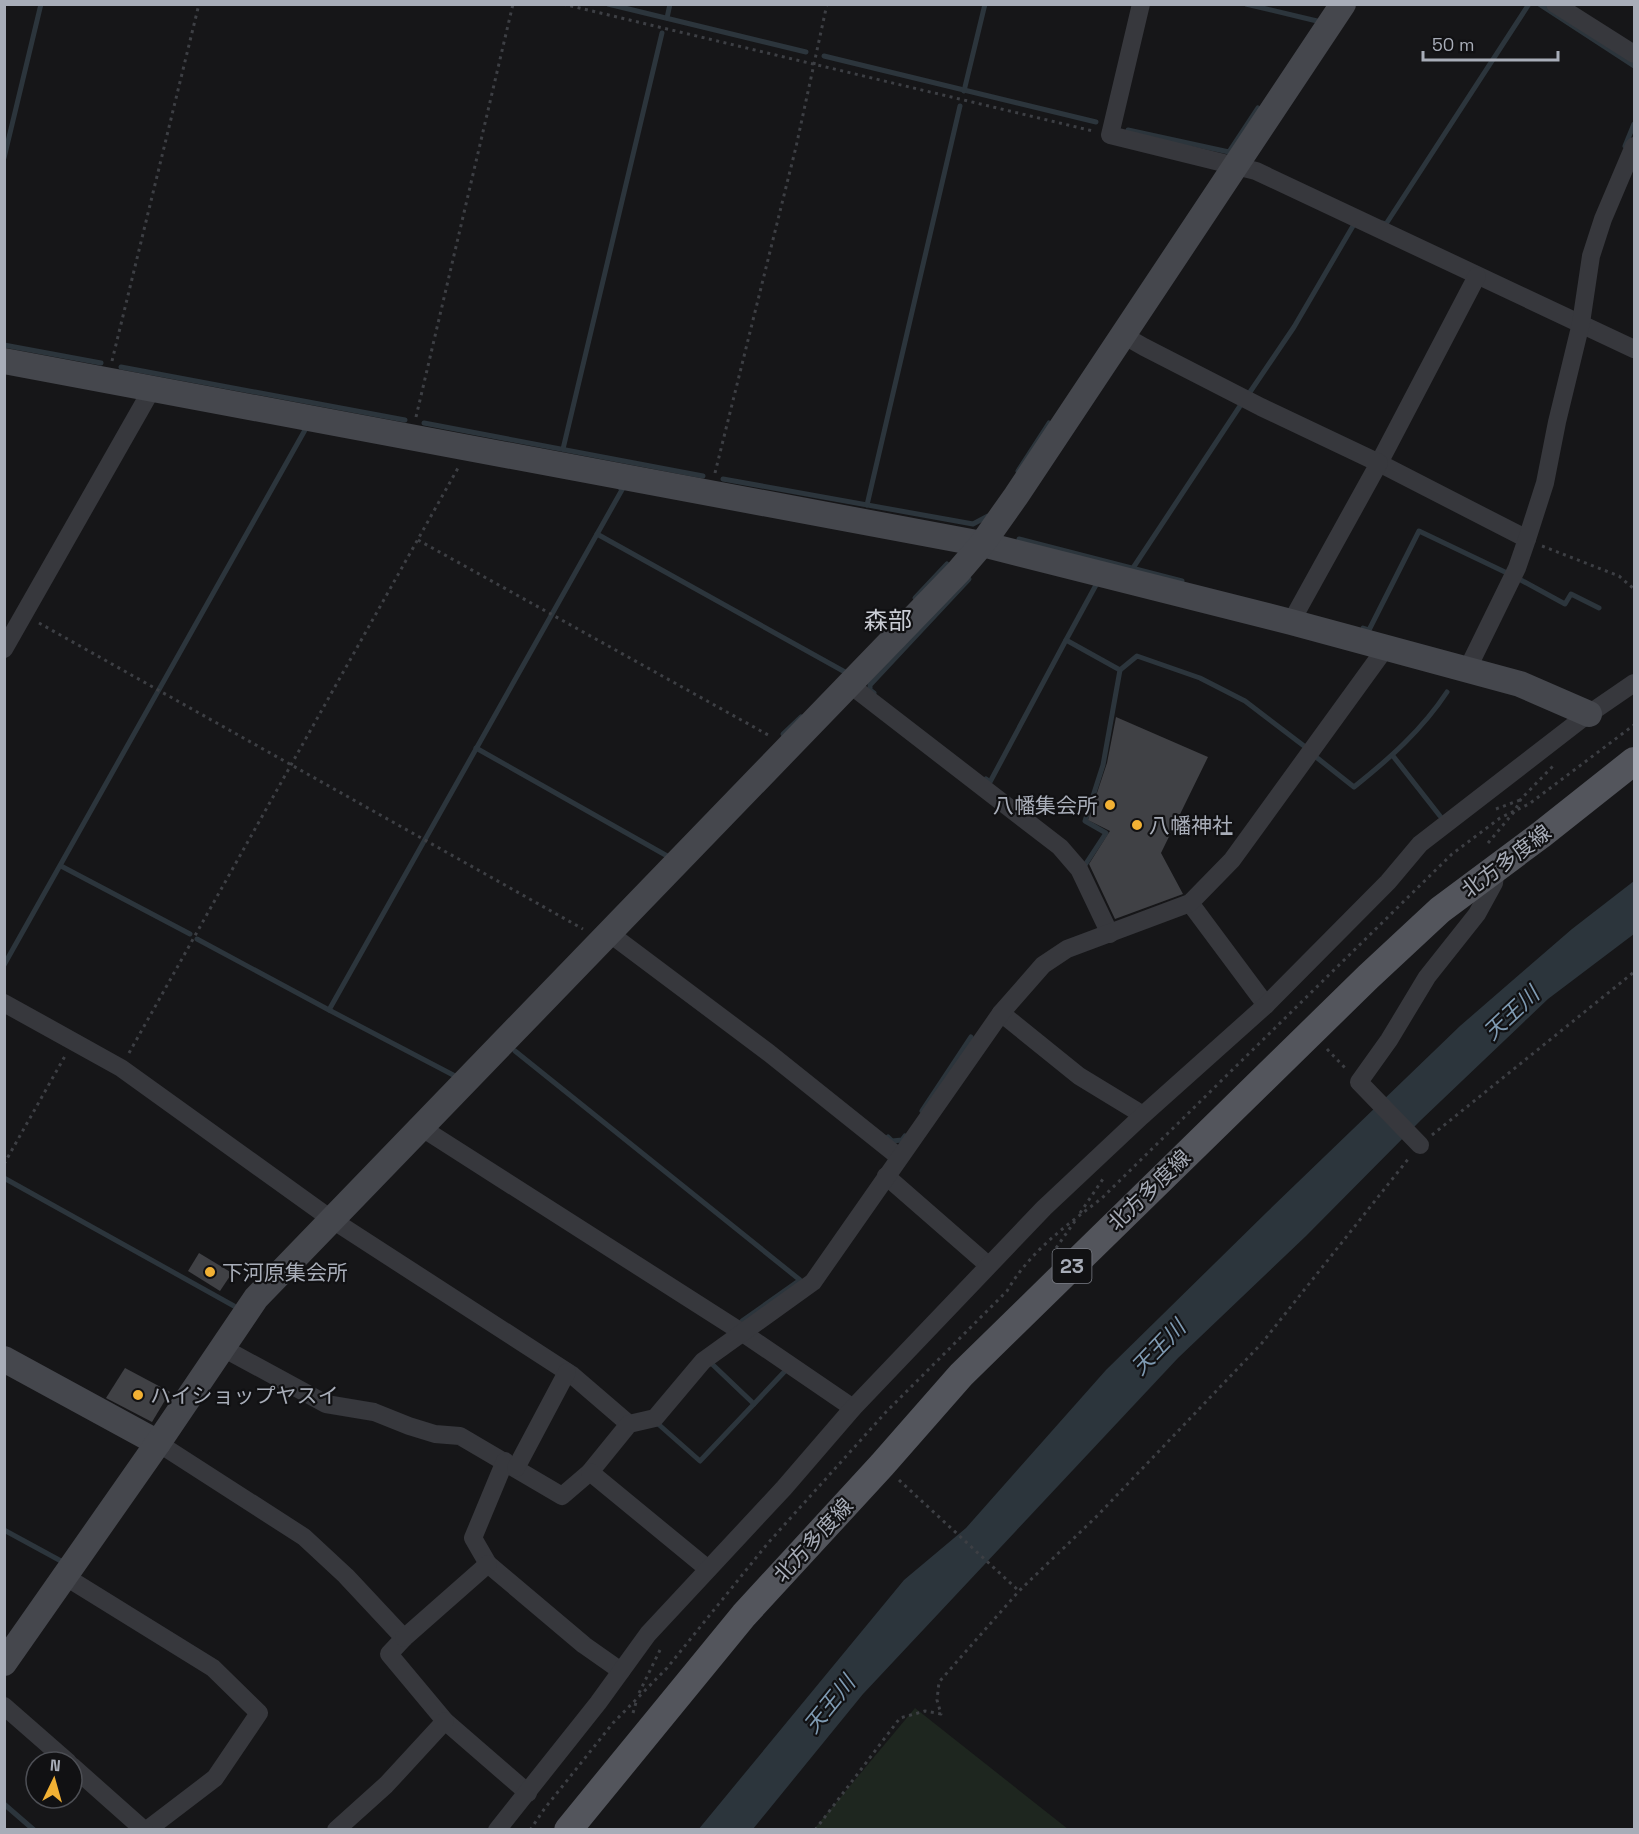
<svg xmlns="http://www.w3.org/2000/svg" width="1639" height="1834" font-family="'Space Grotesk','Noto Sans JP',sans-serif">
<style>
.green{fill:#1e261f}
.water{fill:#2c353c}
.lines{fill:none;stroke-linecap:round;stroke-linejoin:round}
.stream{stroke:#2c353c;stroke-width:5}
.building{fill:#404145}
.path{stroke:#3d3f44;stroke-width:3;stroke-dasharray:3 4.5;stroke-linecap:butt}
.street{stroke:#37383d;stroke-width:18}
.secondary{stroke:#45474d;stroke-width:26}
.primary{stroke:#53555c;stroke-width:28}
.poi-dot{fill:#f2b134;stroke:#111113;stroke-width:2}
.labels{text-anchor:middle;dominant-baseline:central;stroke-width:4.5;stroke-linejoin:round;paint-order:stroke}
.shield{fill:#111113;stroke:#7b7e86;stroke-width:1.5}
.shield-label{font-size:20px;font-weight:bold;fill:#a8adb8}
.poi-label{font-size:21px;fill:#a8adb8;stroke:#111113;text-anchor:start}
.street-label{font-size:21px;fill:#a8adb8;stroke:#111113}
.water-label{font-size:22px;font-style:italic;fill:#7f9bb3;stroke:#111113}
.quarter-label{font-size:24px;fill:#c9ccd4;stroke:#111113}
</style>
<rect width="100%" height="100%" fill="#161618"/>
<!-- green -->
<path class="green" d="M915 1708 1068 1829H814Z"/>
<!-- water -->
<path class="water" d="M1634 881V934L1548 999 1421 1120 1306 1236 1178 1358 863 1694 753 1829 698 1830 904 1580 966 1528 1106 1370 1267 1212 1460 1026 1572 929Z"/>
<g class="lines">
<!-- stream -->
<g class="stream">
<path d="M608 4 806 52"/>
<path d="M1246 4 1317 21"/>
<path d="M1539 4 1634 66"/>
<path d="M667 18 670 4"/>
<path d="M824 56 1096 122"/>
<path d="M964 91 985 4"/>
<path d="M1128 130 1229 152 1258 108"/>
<path d="M1625 146 1634 124"/>
<path d="M4 158 41 4"/>
<path d="M1383 223 1386 224 1529 4"/>
<path d="M4 345 101 363"/>
<path d="M121 367 405 420"/>
<path d="M1248 395 1294 327 1353 226"/>
<path d="M424 423 703 476"/>
<path d="M563 449 662 33"/>
<path d="M1018 471 1049 423"/>
<path d="M723 479 973 524 988 516"/>
<path d="M867 505 960 106"/>
<path d="M597 534 845 672"/>
<path d="M1019 539 1182 581"/>
<path d="M1133 568 1242 403"/>
<path d="M1519 579 1565 604 1571 594 1599 608"/>
<path d="M915 598 947 564"/>
<path d="M1363 628 1369 630 1419 531 1507 573"/>
<path d="M1066 640 1096 585"/>
<path d="M874 693 870 690V685L969 579 966 576"/>
<path d="M783 734 801 717"/>
<path d="M476 748 669 857"/>
<path d="M1393 756 1440 816"/>
<path d="M1316 757 1354 787C1389 759 1422 730 1447 692"/>
<path d="M986 779 990 782 1066 640 1120 670 1137 656 1200 678 1245 701 1308 749"/>
<path d="M1085 865 1106 833 1085 821 1103 765 1120 670"/>
<path d="M61 866 190 934"/>
<path d="M197 939 329 1010"/>
<path d="M4 965 305 430"/>
<path d="M515 1051 800 1280 742 1321"/>
<path d="M455 1079 457 1077 329 1010 623 488 619 487"/>
<path d="M922 1111 971 1037"/>
<path d="M888 1137 892 1141 902 1140 905 1136"/>
<path d="M4 1178 234 1306"/>
<path d="M712 1364 754 1404"/>
<path d="M657 1423 700 1461 786 1370"/>
<path d="M4 1530 61 1561"/>
<path d="M4 1804 34 1830"/>
</g>
</g>
<!-- building -->
<g class="building">
<path d="M1116 717 1208 757 1161 853 1183 894 1115 919 1089 864 1110 831 1088 820 1107 763Z"/>
<path d="M199 1253 232 1273 220 1291 188 1271Z"/>
<path d="M125 1368 170 1392 152 1422 106 1398Z"/>
</g>
<g class="lines">
<!-- path -->
<g class="path">
<path d="M563 4 1093 131"/>
<path d="M112 361 199 4"/>
<path d="M416 417 513 4"/>
<path d="M715 473 796 147 827 4"/>
<path d="M418 540 770 736"/>
<path d="M1542 546 1619 576 1634 589"/>
<path d="M39 623 583 929"/>
<path d="M1496 809 1520 800"/>
<path d="M1488 843 1514 812 1521 799 1555 764"/>
<path d="M1327 1049 1347 1070"/>
<path d="M129 1053 458 468"/>
<path d="M1432 1135 1634 972"/>
<path d="M4 1164 65 1056"/>
<path d="M1080 1213 1103 1179"/>
<path d="M1056 1248 1075 1221"/>
<path d="M899 1480 1019 1591"/>
<path d="M639 1693 660 1650"/>
<path d="M633 1713 637 1699"/>
<path d="M530 1830 545 1808 613 1723 667 1668 768 1543 886 1412 1007 1291C1030 1251 1066 1226 1102 1198L1452 854 1500 818 1529 804 1634 725"/>
<path d="M815 1830 900 1718 925 1711 941 1714 937 1700 939 1682 1019 1591 1098 1515 1262 1343 1409 1158"/>
</g>
<!-- street -->
<g class="street">
<path d="M1141 4 1110 135 1256 171 1634 349"/>
<path d="M1555 4 1634 54"/>
<path d="M1477 276 1379 463 1527 539"/>
<path d="M1123 335 1144 347 1261 407 1379 463 1291 622"/>
<path d="M4 649 152 389"/>
<path d="M1467 670 1517 568 1527 539 1545 483 1557 422 1581 323 1591 256 1603 219 1634 146"/>
<path d="M849 684 1060 847 1079 869 1110 934"/>
<path d="M1190 903 1266 1005"/>
<path d="M609 933 769 1053 899 1157"/>
<path d="M4 1003 121 1068 331 1219 572 1375 629 1424"/>
<path d="M1001 1013 1079 1076 1143 1115"/>
<path d="M422 1128 743 1333 853 1408"/>
<path d="M1420 1145 1359 1082 1389 1040 1427 977 1477 914 1494 883 1496 869"/>
<path d="M886 1176 988 1265"/>
<path d="M223 1348 326 1404 374 1412 409 1426 435 1434 460 1436 562 1496 590 1472 629 1424 655 1418 703 1361 813 1282 1001 1013 1043 965 1067 949 1190 903 1232 860 1385 649"/>
<path d="M158 1443 304 1537 346 1576 404 1638 389 1654 445 1721 528 1793"/>
<path d="M505 1461 473 1538 488 1564 584 1645 621 1671"/>
<path d="M516 1468 567 1372"/>
<path d="M590 1472 708 1569"/>
<path d="M66 1577 213 1668 259 1713 215 1778 147 1830"/>
<path d="M404 1638 488 1564"/>
<path d="M4 1706 68 1762"/>
<path d="M72 1766 144 1830"/>
<path d="M336 1830 386 1785 445 1721"/>
<path d="M497 1830 598 1703 648 1634 784 1488 853 1408 1044 1208 1143 1115 1266 1005 1388 882 1420 844 1583 718 1634 683"/>
</g>
<!-- secondary -->
<g class="secondary">
<path d="M4 361 982 544 1291 622 1520 684 1589 714"/>
<path d="M4 1359 158 1443"/>
<path d="M4 1663 158 1443 256 1298 958 572 982 544 1016 496 1343 4"/>
</g>
<!-- primary -->
<path class="primary" d="M568 1830 744 1615 882 1465 961 1375 1368 977 1440 910 1542 834 1634 761"/>
</g>
<!-- markers -->
<g class="poi-dot">
<circle cx="1110" cy="805" r="6"/>
<circle cx="1137" cy="825" r="6"/>
<circle cx="210" cy="1272" r="6"/>
<circle cx="138" cy="1395" r="6"/>
</g>
<g class="labels">
<!-- shield labels -->
<rect class="shield" x="1052.5" y="1249" width="39" height="34" rx="4.5"/>
<g class="shield-label">
<text x="1072" y="1266">23</text>
</g>
<!-- poi labels -->
<g class="poi-label">
<text x="1098" y="805" text-anchor="end">八幡集会所</text>
<text x="1149" y="825">八幡神社</text>
<text x="222" y="1272">下河原集会所</text>
<text x="150" y="1395">ハイショップヤスイ</text>
</g>
<!-- street labels -->
<g class="street-label">
<text transform="translate(1506 861) rotate(-37)">北方多度線</text>
<text transform="translate(1149 1190) rotate(-44)">北方多度線</text>
<text transform="translate(813 1540) rotate(-47)">北方多度線</text>
</g>
<!-- water labels -->
<g class="water-label">
<text transform="translate(1511 1013) rotate(-43)">天王川</text>
<text transform="translate(1158 1347) rotate(-46)">天王川</text>
<text transform="translate(829 1704) rotate(-51)">天王川</text>
</g>
<!-- quarter labels -->
<g class="quarter-label">
<text x="888" y="620">森部</text>
</g>
</g>
<!-- border -->
<rect width="1639" height="1834" fill="none" stroke="#a8adb8" stroke-width="12"/>
<!-- north arrow -->
<g transform="translate(54 1780) rotate(5)"><circle r="28" fill="#111113" stroke="#4d4f55" stroke-width="1.5"/>
<path d="M0-4.5L10 22L0 15L-10 22Z" fill="#f2b134"/>
<text y="-9" font-size="16" font-weight="bold" text-anchor="middle" fill="#a8adb8">N</text>
</g>
<!-- scale -->
<path d="M1423 51v9h135v-9" fill="none" stroke="#a8adb8" stroke-width="3"/>
<text x="1432" y="51" font-size="18" fill="#a8adb8" stroke="#111113" stroke-width="4.5" paint-order="stroke">50 m</text>
</svg>
